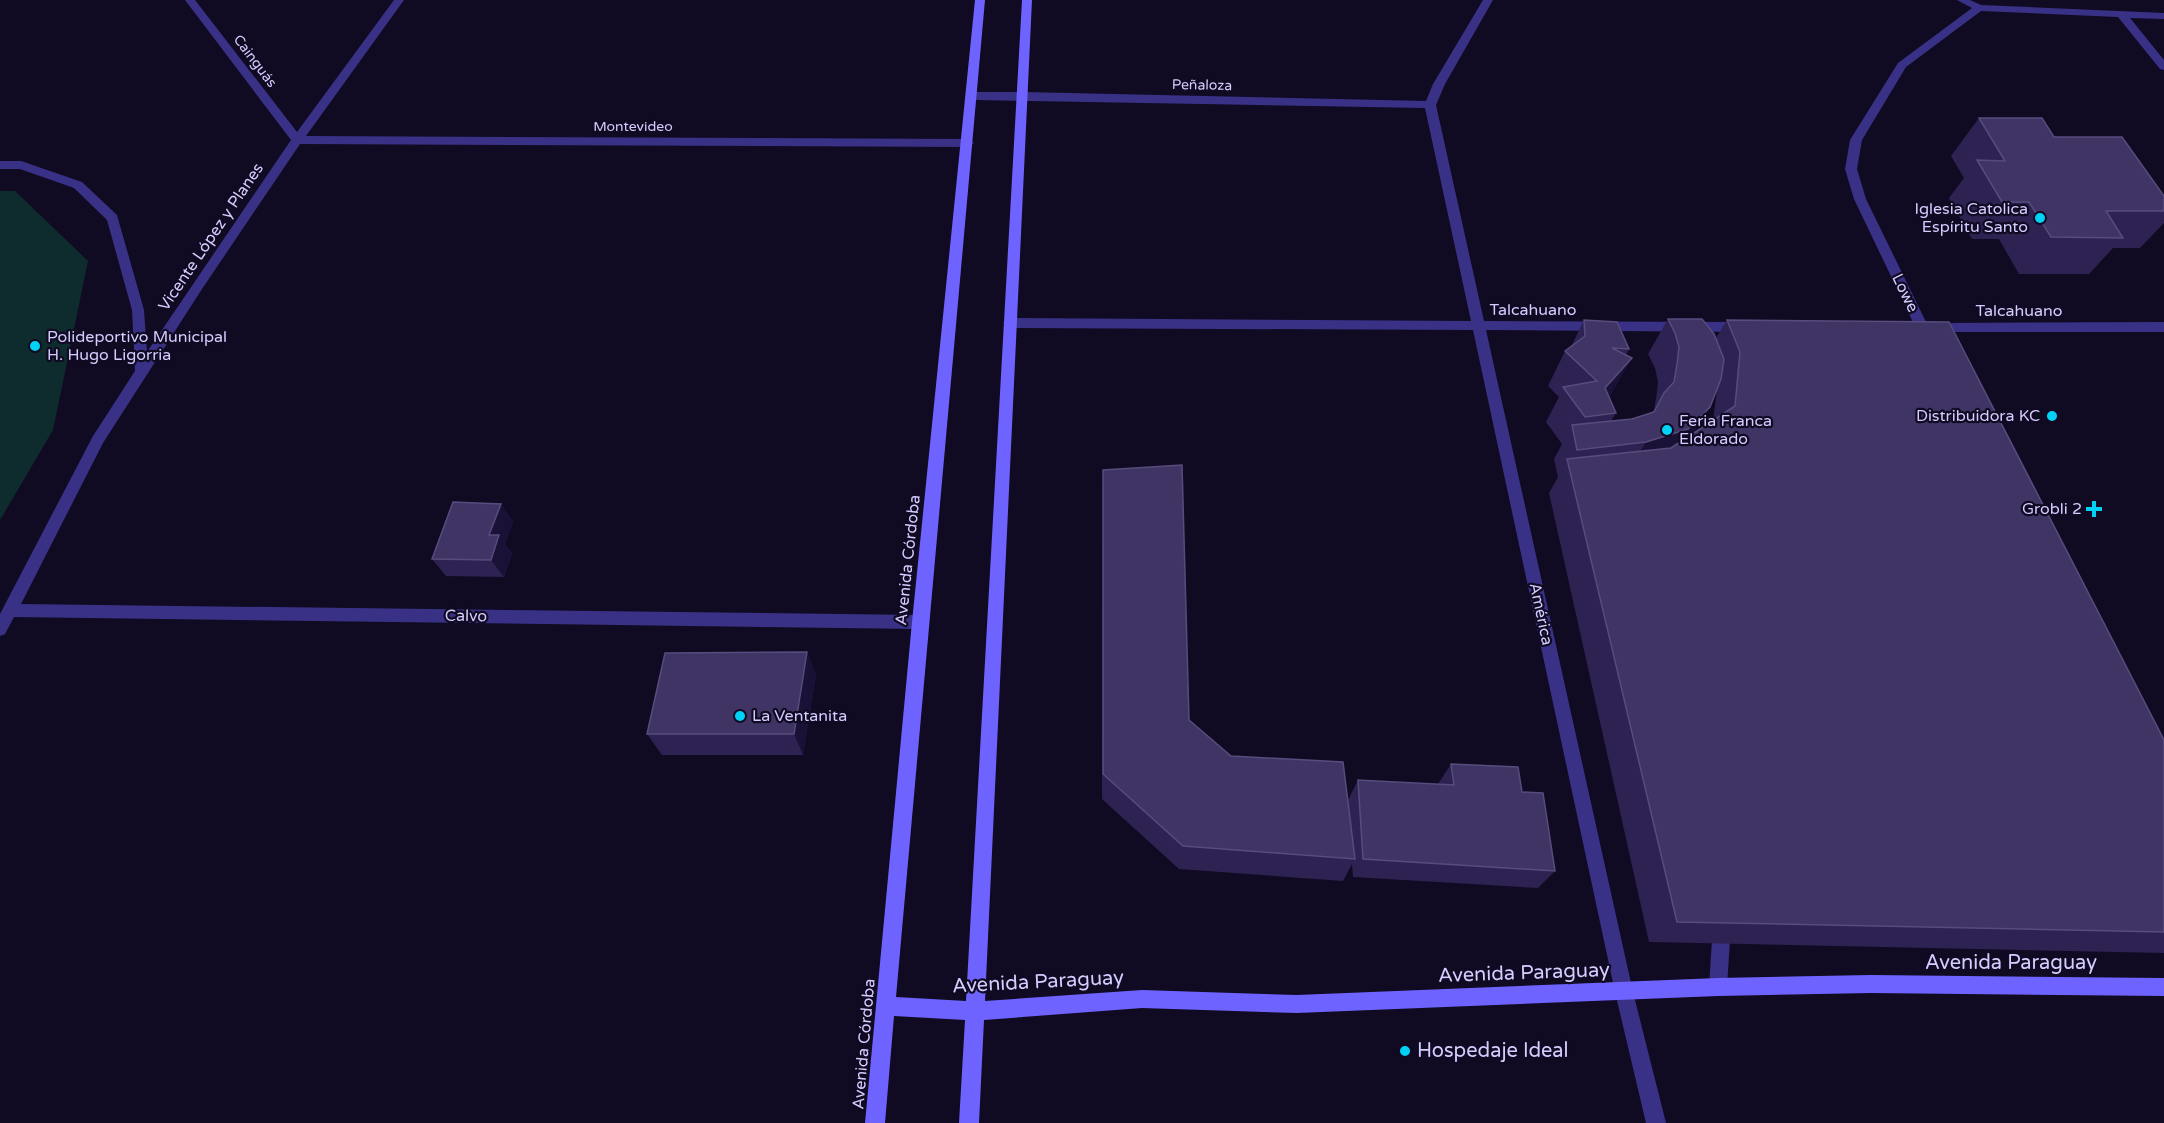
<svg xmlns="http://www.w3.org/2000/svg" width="2164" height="1123" font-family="'Varela Round',sans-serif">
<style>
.green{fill:#0e2c2d}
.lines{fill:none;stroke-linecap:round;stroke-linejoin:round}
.service{fill:#393186;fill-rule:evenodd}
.minor{fill:#393186;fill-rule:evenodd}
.secondary{fill:#6f63ff;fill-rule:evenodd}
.wall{fill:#2e2252;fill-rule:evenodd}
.shaded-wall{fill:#1a1137}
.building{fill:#403465;stroke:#574c7d;stroke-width:1.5}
.poi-dot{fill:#00d2f7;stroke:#100b22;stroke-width:2}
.labels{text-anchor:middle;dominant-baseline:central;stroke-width:4.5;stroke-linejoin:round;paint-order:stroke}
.far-street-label{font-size:14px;fill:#d5ccff;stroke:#100b22}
.poi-label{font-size:16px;fill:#d5ccff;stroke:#100b22;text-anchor:end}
.street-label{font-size:16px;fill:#d5ccff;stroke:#100b22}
.near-street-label{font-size:20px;fill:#d5ccff;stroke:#100b22}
.near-poi-label{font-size:20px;fill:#d5ccff;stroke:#100b22;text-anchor:start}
</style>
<rect width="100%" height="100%" fill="#100b22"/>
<!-- green -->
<path class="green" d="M0 191H15L88 261 53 430 0 520Z"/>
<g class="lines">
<!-- service -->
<path class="service" d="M1722 915 1728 918 1731 924 1727 987 1725 994 1718 996 1711 994 1709 987 1713 924 1716 918Z"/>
<!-- minor -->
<g class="minor">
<path d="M185 0H195L297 132 394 0H404L306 136 968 139 974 143 968 147 300 144 202 289 103 443 21 604 920 615 925 617 928 622 925 627 920 629 14 617 5 634 0 636V614L93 436 135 371 132 310 107 220 74 188 20 169H0V161H21L82 182 117 215 144 310 147 352 291 140Z"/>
<path d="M1483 0H1493L1445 84 1436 105 1484 321 1741 322 1748 327 1741 332 1486 330 1633 992 1666 1123H1646L1615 992 1473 330 1010 328 1003 323 1010 318 1471 321 1425 108 973 100 967 96 973 92H1023L1426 101 1433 84Z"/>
<path d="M1957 0H1970L1981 5 2164 13V19L2130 18 2164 60V70L2160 69 2118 17 1981 11 1906 67 1862 140 1857 169 1866 199 1928 326 1933 323 2164 322V332H1931L1934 338 1932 341H1922L1854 199 1845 169 1850 140 1898 63 1972 8Z"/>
</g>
<!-- secondary -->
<path class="secondary" d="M975 0H985L896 997 966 1001 1022 0H1032L985 1001 1142 990 1297 995 1718 978 1871 975 2164 978V996L1871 993 1718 996 1297 1013 1142 1008 984 1020 979 1123H959L965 1020 894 1016 885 1123H865L912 622Z"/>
</g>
<!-- wall -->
<g class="wall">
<path d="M1979 118 2054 137 2164 196V223L2140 248H2113L2089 274H2019L1999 239H1972L1949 198 1964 178 1951 156Z"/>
<path d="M1668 319 1716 338 1727 320 2164 740V953L1649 942 1549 493 1558 477 1554 459 1562 444 1546 422 1559 397 1548 386 1565 351 1571 347 1584 320 1629 349 1626 355 1612 393 1609 397 1616 413 1611 421 1632 419 1652 412 1654 410 1656 399 1658 382 1655 368 1648 354ZM1717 391 1713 420 1691 435 1710 407Z"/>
<path d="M1103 470 1189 720 1231 756 1349 807 1348 800 1358 780 1438 784 1451 764 1522 792 1555 871 1538 888 1353 877 1352 864 1343 881 1179 869 1102 799Z"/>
<path d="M501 504 513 522 505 544 512 553 504 577 446 576 432 559Z"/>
<path d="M807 652 816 675 803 755H662L647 734Z"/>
</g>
<!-- shaded-wall -->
<g class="shaded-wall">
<path d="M1632 358 1612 393 1592 416 1605 388Z"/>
<path d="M1710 407 1687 441 1625 476 1646 442Z"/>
<path d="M501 504 513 522 505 544 512 553 504 577 491 560 489 535Z"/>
<path d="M807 652 816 675 803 755 794 734Z"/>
</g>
<!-- building -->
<g class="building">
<path d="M1979 118H2042L2054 137H2122L2164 196V211H2106L2123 238 2051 237 2029 202H2002L1977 160 2005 161Z"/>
<path d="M1668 319H1702L1714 334 1724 359 1721 379 1710 407 1688 429 1646 442 1577 450 1572 425 1632 419 1654 412 1664 393 1674 382 1677 364 1679 347 1675 333Z"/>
<path d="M1584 320 1617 322 1629 349 1612 348 1632 358 1605 388 1616 413 1585 417 1563 387 1597 381 1565 351 1585 336Z"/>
<path d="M1727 320 1949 322 2164 740V932L1677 922 1567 459 1671 448 1735 406 1740 352Z"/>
<path d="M1182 465 1189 720 1231 756 1343 762 1355 859 1183 846 1103 774V470Z"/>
<path d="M453 502 501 504 489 535H499L491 560 432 559Z"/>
<path d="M807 652 794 734H647L665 653Z"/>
<path d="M1451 764 1518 767 1522 792 1543 793 1555 871 1363 859 1358 780 1454 785Z"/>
</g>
<!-- markers -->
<g class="poi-dot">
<circle cx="2040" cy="218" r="6"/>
<circle cx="35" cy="346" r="6"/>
<circle cx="2052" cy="416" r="6"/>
<circle cx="1667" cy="430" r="6"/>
<path d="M2091 500h6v6h6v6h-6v6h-6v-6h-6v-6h6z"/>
<circle cx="740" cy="716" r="6"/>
<circle cx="1405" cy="1051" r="6"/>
</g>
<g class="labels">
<!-- far-street labels -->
<g class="far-street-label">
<text transform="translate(255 61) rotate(53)">Cainguás</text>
<text transform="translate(1202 85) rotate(1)">Peñaloza</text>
<text x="633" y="126">Montevideo</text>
</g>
<!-- poi labels -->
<g class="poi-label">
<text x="2028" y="209">Iglesia Catolica<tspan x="2028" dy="18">Espíritu Santo</tspan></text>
<text x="47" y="337" text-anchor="start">Polideportivo Municipal<tspan x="47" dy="18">H. Hugo Ligorria</tspan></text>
<text x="2040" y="416">Distribuidora KC</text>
<text x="1679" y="421" text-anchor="start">Feria Franca<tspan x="1679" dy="18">Eldorado</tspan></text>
<text x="2082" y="509">Grobli 2</text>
<text x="752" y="716" text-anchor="start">La Ventanita</text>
</g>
<!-- street labels -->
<g class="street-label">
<text transform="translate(211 237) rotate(-56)">Vicente López y Planes</text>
<text transform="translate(1905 293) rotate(64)">Lowe</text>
<text x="1533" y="310">Talcahuano</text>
<text x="2019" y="311">Talcahuano</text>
<text transform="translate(908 560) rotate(-84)">Avenida Córdoba</text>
<text transform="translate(1541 614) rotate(78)">América</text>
<text transform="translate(466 616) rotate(1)">Calvo</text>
<text transform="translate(864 1044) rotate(-85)">Avenida Córdoba</text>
</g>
<!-- near-street labels -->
<g class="near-street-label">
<text x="2011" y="963">Avenida Paraguay</text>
<text transform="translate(1524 973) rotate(-2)">Avenida Paraguay</text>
<text transform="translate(1038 982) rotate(-3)">Avenida Paraguay</text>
</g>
<!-- near-poi labels -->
<g class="near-poi-label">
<text x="1417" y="1051">Hospedaje Ideal</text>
</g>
</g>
</svg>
